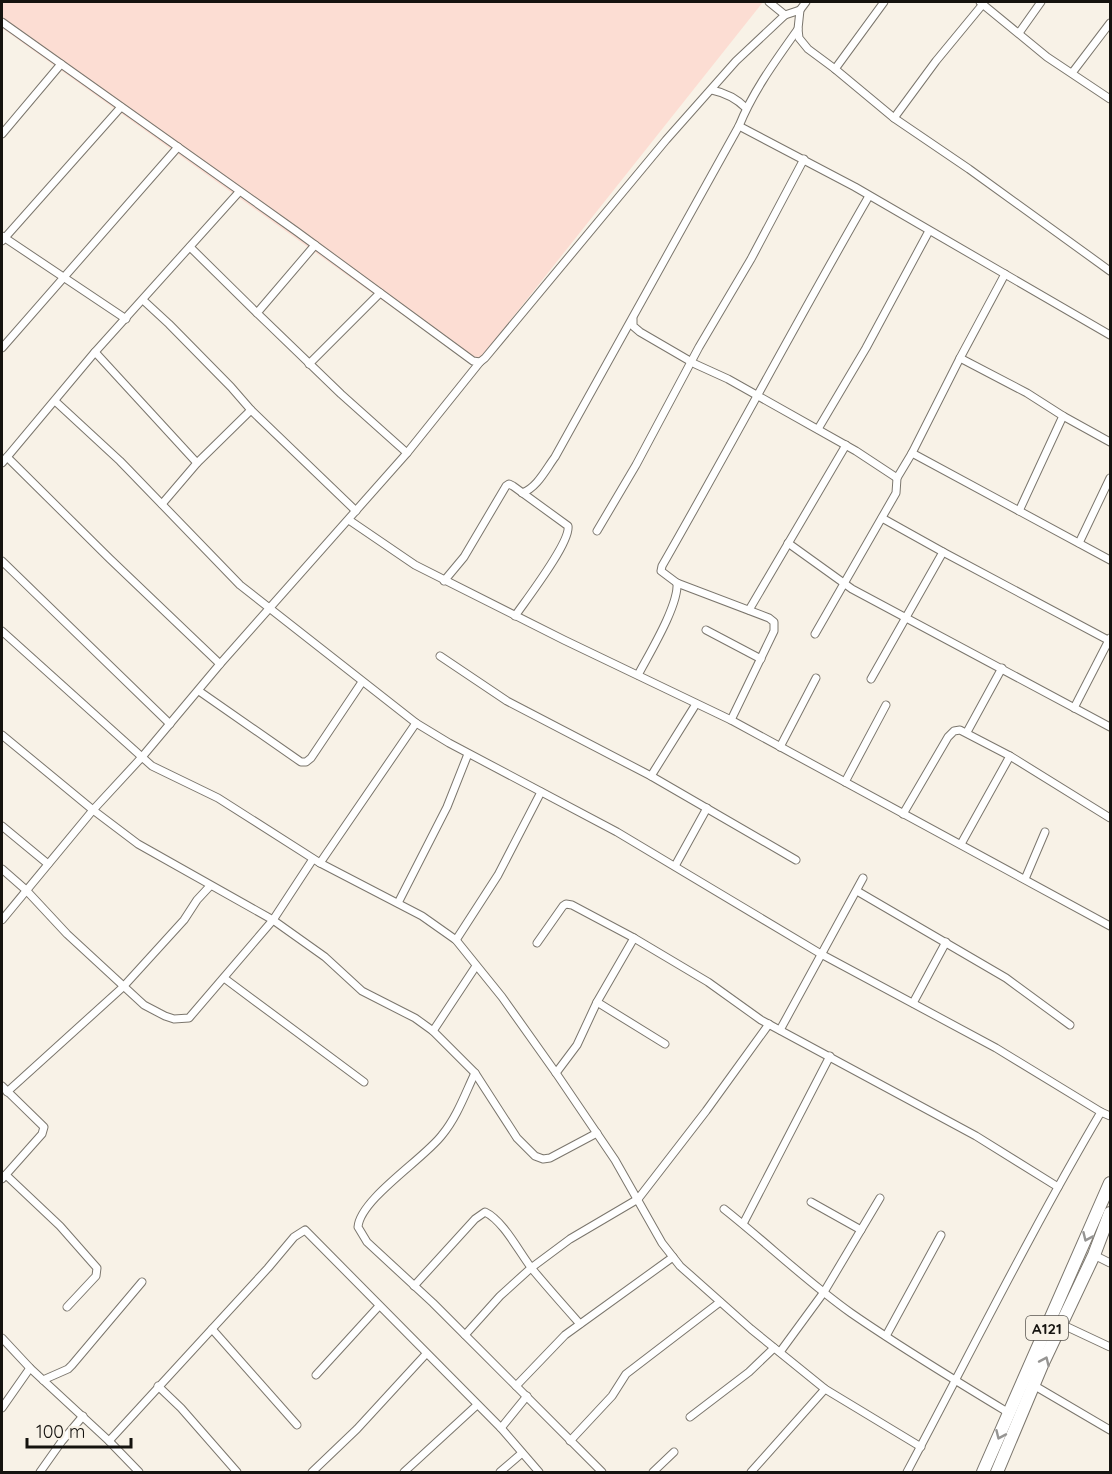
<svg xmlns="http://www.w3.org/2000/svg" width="1112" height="1474" font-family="Quicksand,sans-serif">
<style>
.green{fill:#fcddd3}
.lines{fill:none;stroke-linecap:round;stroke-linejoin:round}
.minor-casing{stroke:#7b766d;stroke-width:9}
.trunk-casing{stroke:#7b766d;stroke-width:14}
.minor{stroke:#fff;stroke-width:7}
.trunk{stroke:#fff;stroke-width:12}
.oneway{stroke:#969593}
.labels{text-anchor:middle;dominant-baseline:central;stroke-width:5;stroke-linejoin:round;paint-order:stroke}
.shield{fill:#f8f2e7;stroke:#595650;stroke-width:1.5}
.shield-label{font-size:15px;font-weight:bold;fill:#15130f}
</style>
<rect width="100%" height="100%" fill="#f8f2e7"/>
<!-- green -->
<path class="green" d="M2 2H763L474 366 2 28Z"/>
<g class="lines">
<defs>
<g id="minor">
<path d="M769 2 785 15"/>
<path d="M980 2 1047 57 1110 99"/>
<path d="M800 10 806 2"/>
<path d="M2 22 296 231 473 361 480 362 485 358 666 140 736 61 785 15 800 10 798 29 799 38 808 49 835 69 894 118 969 169 1110 271"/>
<path d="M1019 33 1041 2"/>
<path d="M835 69 884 2"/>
<path d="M1072 73 1110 23"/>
<path d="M712 90C726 93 736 98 746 108"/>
<path d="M894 118 936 61 983 4"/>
<path d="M739 126 855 187 1110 335"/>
<path d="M2 134 61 64"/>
<path d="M2 236 126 319"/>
<path d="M2 241 121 107"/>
<path d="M315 245 257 313 341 394 407 453"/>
<path d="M190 247 257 313"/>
<path d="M143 300 169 324 231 387 251 410 356 511"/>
<path d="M633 319V326L640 332 695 364 728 379 856 451 897 478"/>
<path d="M2 348 178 147"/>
<path d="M95 352 197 463 251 410"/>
<path d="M960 358 1027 393 1063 416 1110 442"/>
<path d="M309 364 380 293"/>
<path d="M55 401 120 461 240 585 416 723 449 743 617 832 821 954 996 1048 1101 1112"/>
<path d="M818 429 866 348 929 231"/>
<path d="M912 453 1110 560"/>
<path d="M7 457 110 559 220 664"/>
<path d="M2 463 95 352 239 192"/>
<path d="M522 493C537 488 546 469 555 457L739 126C753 91 776 60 798 29"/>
<path d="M162 504 197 463"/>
<path d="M1019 511 1063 416"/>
<path d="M882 518 943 552"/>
<path d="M349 520 415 565 564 640 731 720 1110 926"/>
<path d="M597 531 636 465 699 347 751 259 804 159"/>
<path d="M788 543 852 589 1110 727"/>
<path d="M1079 543 1110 478"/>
<path d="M2 561 170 724"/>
<path d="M444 581 464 557 506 486 509 484 513 486 568 526C571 542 526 600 515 616"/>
<path d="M749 610 846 445"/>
<path d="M706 630 761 659"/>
<path d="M2 631 152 766 218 798 320 863 422 916 456 940 502 997 556 1073 615 1160 662 1243 680 1266 751 1329 825 1389 921 1447"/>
<path d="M815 634 896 493 897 478 912 453 960 358 1005 274"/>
<path d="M440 656 507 701 651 776 796 860"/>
<path d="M638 675C649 654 679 605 677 583"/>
<path d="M871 679 943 552 1108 640"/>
<path d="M199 691 301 762H306L311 758 362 682"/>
<path d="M1074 708 1110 638"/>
<path d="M731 720 774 631V622L769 618 677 583 661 571 662 566C732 444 798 319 869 196"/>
<path d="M967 732 1002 668"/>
<path d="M2 735 93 810 138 844 273 920 325 957 362 991 415 1018 433 1031 475 1073 517 1138 535 1156 543 1159 550 1158 597 1133"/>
<path d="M780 747 816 678"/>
<path d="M651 776 696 704"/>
<path d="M845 782 886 705"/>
<path d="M903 814 948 737 954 731 960 730 1010 756 1110 818"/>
<path d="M2 826 48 864"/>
<path d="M961 844 1010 756"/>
<path d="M320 863 416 723"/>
<path d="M675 866 707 808"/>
<path d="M2 869 26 890 67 934 144 1005 165 1016 174 1019 189 1018 273 920 313 859"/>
<path d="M1025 879 1045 832"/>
<path d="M857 891 1006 978 1070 1025"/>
<path d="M398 903 447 807 468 754"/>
<path d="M2 920 93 810 142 757 220 664 407 453 480 362"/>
<path d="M456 940 498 875 541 792"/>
<path d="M537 943 563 906 566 904 572 905 634 938 708 982 761 1020 976 1136 1058 1187"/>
<path d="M224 978 364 1082"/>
<path d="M597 1002 665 1044"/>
<path d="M913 1003 946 942"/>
<path d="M780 1030 863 878"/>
<path d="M433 1031 476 966"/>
<path d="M475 1073C465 1094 457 1117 442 1135 425 1158 360 1199 358 1227L367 1242 433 1303 602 1472"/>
<path d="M556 1073 577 1045 597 1002 634 938"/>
<path d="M2 1086 44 1127 42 1134 2 1179"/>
<path d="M7 1092 123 987 184 920 197 900 210 886"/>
<path d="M6 1175 60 1226 97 1268 96 1276 67 1307"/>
<path d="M811 1202 861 1230"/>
<path d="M724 1209C767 1243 806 1281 851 1313 903 1349 956 1381 1009 1413"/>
<path d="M743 1224 830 1056"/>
<path d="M1094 1255 1110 1263"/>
<path d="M414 1286 475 1219 485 1212C504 1221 520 1254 533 1270 548 1288 564 1306 580 1324"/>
<path d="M1061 1324 1110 1347"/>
<path d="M212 1329 297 1425"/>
<path d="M465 1335 500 1296 531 1268 570 1239 638 1199 706 1111 769 1024"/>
<path d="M886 1336 941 1235"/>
<path d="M2 1338 30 1368 109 1441 139 1472"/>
<path d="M780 1352 824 1292 880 1198"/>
<path d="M316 1375 379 1306"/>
<path d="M43 1380 68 1369 72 1365 142 1282"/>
<path d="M158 1386 181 1408 237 1472"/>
<path d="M516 1386 565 1335 673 1257"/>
<path d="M1035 1386 1110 1430"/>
<path d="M2 1408 30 1368"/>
<path d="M690 1417 749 1372 774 1348"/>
<path d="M501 1428 527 1396"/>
<path d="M109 1441 268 1268 294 1237 305 1230 501 1428 539 1472"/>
<path d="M570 1441 612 1396 626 1374 720 1302"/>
<path d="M40 1472 62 1441 83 1416"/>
<path d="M312 1472 357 1429 426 1354"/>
<path d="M404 1472 477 1405"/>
<path d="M500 1472 522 1453"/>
<path d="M653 1472 674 1452"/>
<path d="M751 1472 825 1389"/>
<path d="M907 1472C971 1352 1032 1229 1101 1112L1110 1116"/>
</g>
<g id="trunk">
<path d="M983 1472 1110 1183"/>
<path d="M997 1472 1042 1365 1094 1255 1110 1213"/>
</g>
</defs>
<!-- minor casing -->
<use href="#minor" class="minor-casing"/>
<!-- trunk casing -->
<use href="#trunk" class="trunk-casing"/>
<!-- minor -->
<use href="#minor" class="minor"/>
<!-- trunk -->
<use href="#trunk" class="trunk"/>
</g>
<!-- one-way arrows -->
<defs><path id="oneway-chevron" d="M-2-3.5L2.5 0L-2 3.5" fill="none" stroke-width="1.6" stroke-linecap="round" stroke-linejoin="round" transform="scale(1.5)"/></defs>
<g class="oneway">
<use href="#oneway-chevron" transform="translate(1087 1237) rotate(114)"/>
<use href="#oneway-chevron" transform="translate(1045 1361) rotate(-66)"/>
<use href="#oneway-chevron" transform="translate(1000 1435) rotate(114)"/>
</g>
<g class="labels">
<!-- shield labels -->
<rect class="shield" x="1026" y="1316" width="42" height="24" rx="4.5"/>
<g class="shield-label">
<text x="1047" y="1328">A121</text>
</g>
</g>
<!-- border -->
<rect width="1112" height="1474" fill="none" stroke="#15130f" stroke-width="6"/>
<!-- scale -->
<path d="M27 1438v9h104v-9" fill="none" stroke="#15130f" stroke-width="3"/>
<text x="36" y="1438" font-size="18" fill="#15130f" stroke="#f8f2e7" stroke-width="4.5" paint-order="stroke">100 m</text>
</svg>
